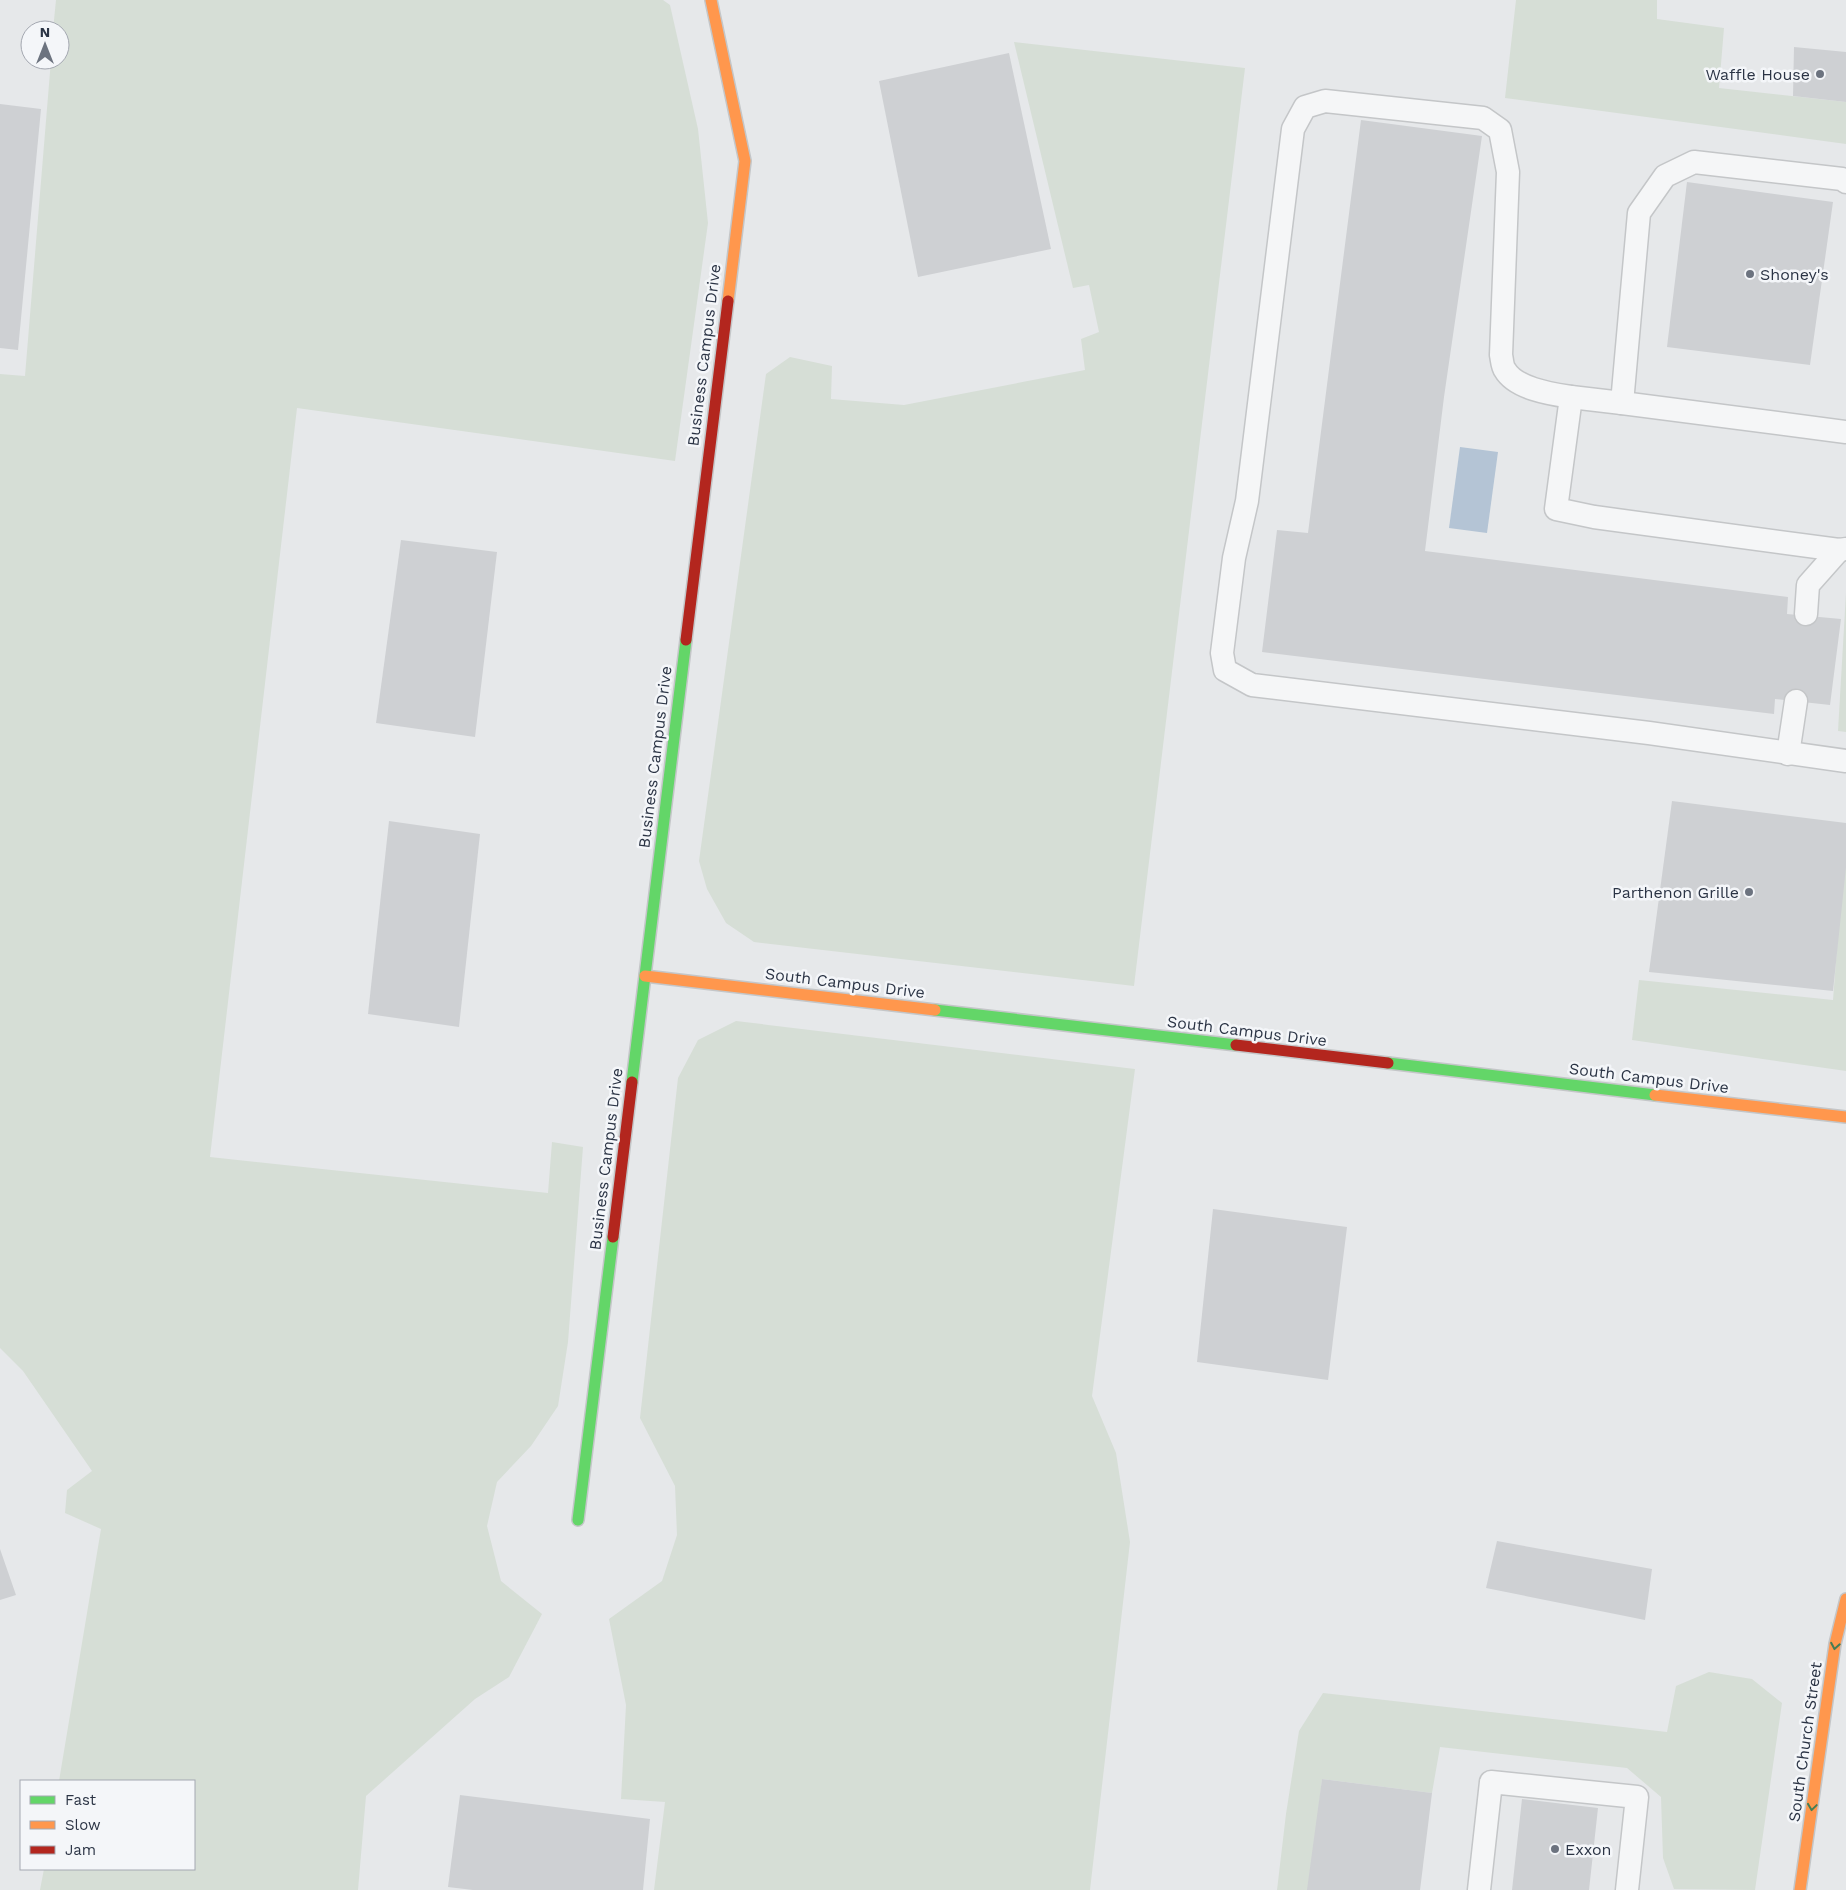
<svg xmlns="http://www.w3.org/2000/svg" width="1846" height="1890" font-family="'Work Sans',sans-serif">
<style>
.green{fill:#d6ded6}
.water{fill:#b4c4d5}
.building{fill:#ced0d3}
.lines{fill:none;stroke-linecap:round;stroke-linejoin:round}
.lane-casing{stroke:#c4c6c8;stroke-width:25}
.fast-casing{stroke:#c4c6c8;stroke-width:14}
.slow-casing{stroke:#c4c6c8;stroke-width:14}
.jam-casing{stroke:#c4c6c8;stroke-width:14}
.lane{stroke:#f5f6f7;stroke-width:22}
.fast{stroke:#63d668;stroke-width:11}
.slow{stroke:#ff974d;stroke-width:11}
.jam{stroke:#b3261e;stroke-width:11}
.oneway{stroke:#447d55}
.poi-dot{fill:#6c737f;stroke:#f4f6f9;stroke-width:2}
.labels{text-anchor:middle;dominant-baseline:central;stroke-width:5;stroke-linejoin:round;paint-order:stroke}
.poi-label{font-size:16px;fill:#2b3445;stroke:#f4f6f9;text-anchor:end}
.street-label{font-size:16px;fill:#2b3445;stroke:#f4f6f9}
</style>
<rect width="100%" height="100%" fill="#e6e8ea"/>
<!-- green -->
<g class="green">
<path d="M56 0H663L670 5 698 129 708 223 675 461 297 408 210 1157 548 1193 552 1142 583 1147 568 1342 558 1406 531 1446 497 1482 487 1526 501 1581 542 1614 509 1677 475 1699 366 1796 358 1890H40L44 1869H194V1781H59L101 1529 65 1513 67 1490 92 1471 23 1371 0 1348V374L25 376 51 60H60V30H53Z"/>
<path d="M1516 0H1657V19L1724 28 1719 88 1846 102V144L1505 98Z"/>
<path d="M1014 42 1245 68 1134 986 754 942 726 923 707 889 699 861 766 374 790 357 832 366 831 399 904 405 1085 370 1081 339 1099 332 1089 285 1073 288Z"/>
<path d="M1846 593V732L1838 731Z"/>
<path d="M1846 830V1071L1632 1040 1639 980 1833 1000Z"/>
<path d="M736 1021 1135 1069 1092 1396 1116 1453 1130 1542 1090 1890H654L665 1802 621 1799 626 1705 609 1619 662 1581 677 1535 675 1486 640 1418 678 1078 698 1040Z"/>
<path d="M1709 1672 1752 1679 1782 1703 1755 1890 1674 1889 1663 1858 1661 1797 1627 1768 1440 1747 1432 1793 1322 1779 1310 1890H1277L1286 1814 1299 1731 1323 1693 1667 1732 1676 1686Z"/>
</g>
<!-- water -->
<path class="water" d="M1460 447 1498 452 1487 533 1449 528Z"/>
<!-- building -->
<g class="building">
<path d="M1794 47 1846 52V102L1793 96Z"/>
<path d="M1009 53 1051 249 918 277 879 81Z"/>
<path d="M0 104 41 109 18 350 0 348Z"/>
<path d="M1361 120 1482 136 1444 397 1425 551 1788 597 1787 614 1841 619 1830 705 1775 699 1774 714 1262 652 1277 530 1308 533Z"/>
<path d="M1687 182 1833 202 1810 365 1667 347Z"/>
<path d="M401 540 497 552 475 737 376 723Z"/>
<path d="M1672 801 1846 823V867L1833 991 1649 972Z"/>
<path d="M389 821 480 834 459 1027 368 1014Z"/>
<path d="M1213 1209 1347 1227 1328 1380 1197 1362Z"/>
<path d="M1497 1541 1652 1569 1645 1620 1486 1588Z"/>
<path d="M0 1549 16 1595 0 1600Z"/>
<path d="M1322 1779 1432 1793 1420 1890H1307Z"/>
<path d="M460 1795 650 1819 643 1890H473L448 1887Z"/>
<path d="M1522 1799 1598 1808 1589 1890H1512Z"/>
</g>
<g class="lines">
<defs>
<g id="lane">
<path d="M1571 397 1622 403 1639 213 1665 176 1694 162 1842 179 1846 182"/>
<path d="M1622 403 1846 432"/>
<path d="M1846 549 1839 550 1594 517 1556 509 1571 397C1552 394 1516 389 1505 370 1502 366 1502 359 1501 355L1508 172 1500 130 1483 118 1325 101 1305 107 1293 129 1247 501 1234 558 1222 653 1225 670 1252 685 1649 733 1846 761"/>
<path d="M1806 614 1808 585 1839 550"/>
<path d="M1788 754 1796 701"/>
<path d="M1479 1890 1491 1782 1637 1797 1627 1890"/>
</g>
<g id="fast">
<path d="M935 1010 1236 1045"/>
<path d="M1388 1063 1655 1095"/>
<path d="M632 1082 686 640"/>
<path d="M578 1520 613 1237"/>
</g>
<g id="slow">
<path d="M711 0 745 161 728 301"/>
<path d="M645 976 935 1010"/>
<path d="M1655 1095 1846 1117"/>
<path d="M1800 1890 1835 1644 1846 1599"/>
</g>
<g id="jam">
<path d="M686 640 728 301"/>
<path d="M1236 1045 1388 1063"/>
<path d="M613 1237 632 1082"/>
</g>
</defs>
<!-- lane casing -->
<use href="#lane" class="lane-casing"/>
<!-- fast casing -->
<use href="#fast" class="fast-casing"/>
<!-- slow casing -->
<use href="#slow" class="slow-casing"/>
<!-- jam casing -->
<use href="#jam" class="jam-casing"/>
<!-- lane -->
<use href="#lane" class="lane"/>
<!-- fast -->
<use href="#fast" class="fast"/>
<!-- slow -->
<use href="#slow" class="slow"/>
<!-- jam -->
<use href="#jam" class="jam"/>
</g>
<!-- one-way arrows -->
<defs><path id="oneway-chevron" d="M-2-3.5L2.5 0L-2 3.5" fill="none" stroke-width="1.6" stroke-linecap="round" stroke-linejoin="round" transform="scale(1.25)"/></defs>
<g class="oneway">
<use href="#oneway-chevron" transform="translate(1835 1646) rotate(100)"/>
<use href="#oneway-chevron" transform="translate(1812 1807) rotate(98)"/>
</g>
<!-- markers -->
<g class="poi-dot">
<circle cx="1820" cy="74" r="5"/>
<circle cx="1750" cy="274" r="5"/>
<circle cx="1749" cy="892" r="5"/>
<circle cx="1555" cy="1849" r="5"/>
</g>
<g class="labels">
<!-- poi labels -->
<g class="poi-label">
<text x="1810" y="74">Waffle House</text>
<text x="1760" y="274" text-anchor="start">Shoney's</text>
<text x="1739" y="892">Parthenon Grille</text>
<text x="1565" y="1849" text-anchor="start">Exxon</text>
</g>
<!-- street labels -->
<g class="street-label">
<text transform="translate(704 355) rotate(-83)">Business Campus Drive</text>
<text transform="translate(655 757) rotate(-83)">Business Campus Drive</text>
<text transform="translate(845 983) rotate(7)">South Campus Drive</text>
<text transform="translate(1247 1031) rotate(7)">South Campus Drive</text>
<text transform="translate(1649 1078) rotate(7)">South Campus Drive</text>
<text transform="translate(606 1159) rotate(-83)">Business Campus Drive</text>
<text transform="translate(1805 1742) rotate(-82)">South Church Street</text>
</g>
</g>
<!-- legend -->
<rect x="20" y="1780" width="175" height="90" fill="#f4f6f9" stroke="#a4a8b1"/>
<rect x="30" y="1796" width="25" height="8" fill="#63d668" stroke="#a4a8b1"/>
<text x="65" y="1805" font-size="15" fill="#2b3445">Fast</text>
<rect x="30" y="1821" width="25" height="8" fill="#ff974d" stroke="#a4a8b1"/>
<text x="65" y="1830" font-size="15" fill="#2b3445">Slow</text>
<rect x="30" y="1846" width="25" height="8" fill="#b3261e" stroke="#a4a8b1"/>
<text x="65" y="1855" font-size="15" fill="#2b3445">Jam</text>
<!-- north arrow -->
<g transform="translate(45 45)"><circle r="24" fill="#f4f6f9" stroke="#a4a8b1"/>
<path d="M0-4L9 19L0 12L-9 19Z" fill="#6c737f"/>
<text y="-8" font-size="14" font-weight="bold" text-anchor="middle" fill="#2b3445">N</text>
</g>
</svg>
